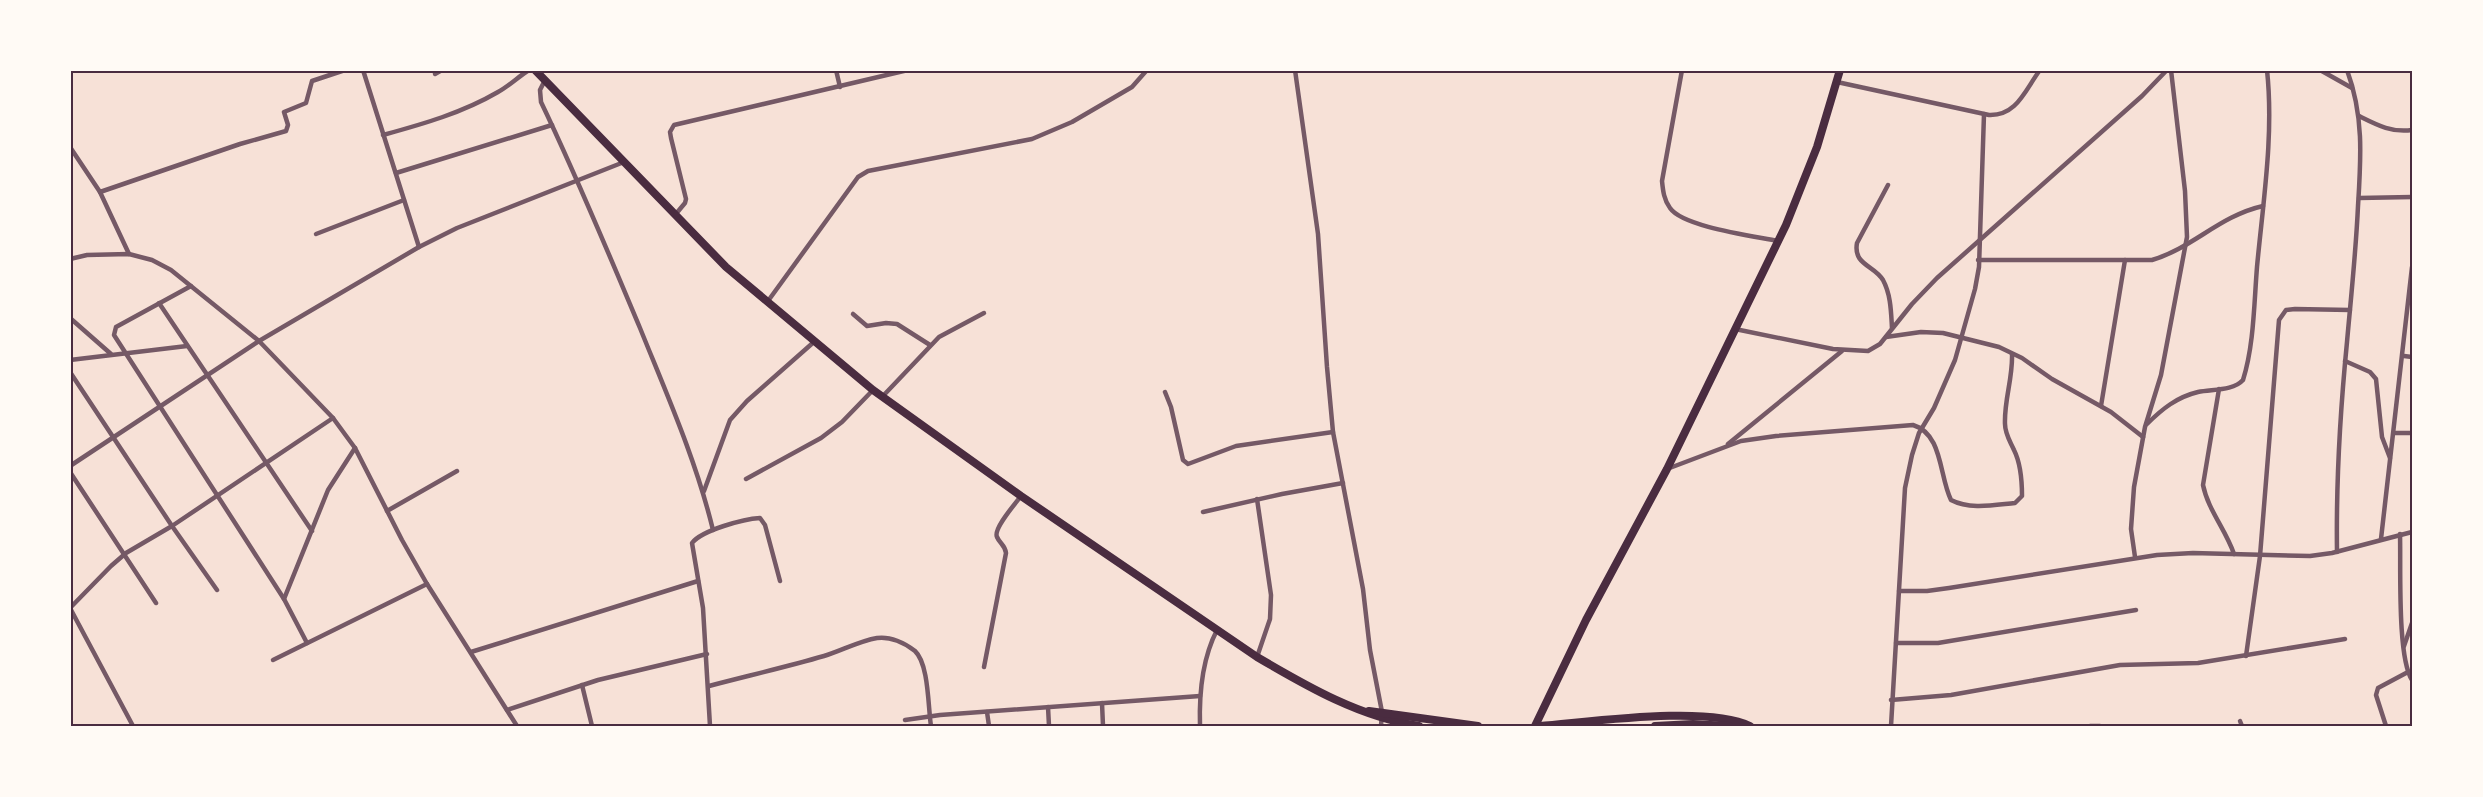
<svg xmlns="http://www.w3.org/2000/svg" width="2483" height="797" font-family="Barlow,sans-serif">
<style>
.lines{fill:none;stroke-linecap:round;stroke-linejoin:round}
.minor{stroke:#755966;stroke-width:4.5}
.primary{stroke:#4a2c40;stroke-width:8}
.neatline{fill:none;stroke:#4a2c40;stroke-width:2}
</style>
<rect width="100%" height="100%" fill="#f7e1d7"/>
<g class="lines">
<!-- minor -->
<g class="minor">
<path d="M363 70 419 247"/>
<path d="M836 70 840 87"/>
<path d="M1295 70 1318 234 1327 367 1333 432 1363 589 1370 650 1382 712 1381 726"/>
<path d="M1682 70 1662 181C1663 191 1664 200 1670 208 1683 227 1754 236 1778 241"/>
<path d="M2320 70 2352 88"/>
<path d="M435 74 442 70"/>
<path d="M545 80 540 90 541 102C577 177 608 252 640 328 667 395 696 460 713 530"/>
<path d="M1837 82 1989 115C2017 116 2025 90 2040 70"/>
<path d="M2359 116C2377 125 2392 133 2412 130"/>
<path d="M383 135C423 124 462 113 498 92 509 86 518 77 529 70"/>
<path d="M70 147 100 192 129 254"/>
<path d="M396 173 552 125"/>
<path d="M1888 185 1857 243C1853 265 1874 265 1883 280 1891 295 1891 312 1892 328"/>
<path d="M100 192 240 144 286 131 288 125 284 112 306 103 312 81 345 70"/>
<path d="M2359 198 2412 197"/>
<path d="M675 215 685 203 686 199 671 138 670 132 674 125 908 70"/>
<path d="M316 234 404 200"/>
<path d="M70 259 87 255 129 254 152 260 171 270 259 341 333 418 355 448 402 540 427 584 517 726"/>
<path d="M1978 260H2152C2193 248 2219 216 2263 206"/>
<path d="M191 286 116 327 114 335 284 599 307 643"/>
<path d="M768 301 858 177 868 171 1032 139 1072 122 1132 87 1147 70"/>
<path d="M159 303 312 531"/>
<path d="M853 314 867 326 886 323 897 324 930 345"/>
<path d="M70 318 111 354"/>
<path d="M1735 329 1833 349 1868 351 1880 344 1912 304 1937 278 2142 96 2167 70"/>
<path d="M1886 337 1921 332 1943 333 1999 347 2022 358 2052 379 2111 412 2143 437"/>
<path d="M2404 356 2412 357"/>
<path d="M70 360 187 346"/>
<path d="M2345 361 2370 372 2376 379 2382 437 2390 458"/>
<path d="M70 372 172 526 217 590"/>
<path d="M2219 389 2203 485C2208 510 2226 530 2234 554"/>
<path d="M1165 392 1171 407 1183 460 1188 464 1236 446 1333 432"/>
<path d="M882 397 939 337 984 313"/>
<path d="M2101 406 2125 260"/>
<path d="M2147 424C2162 409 2177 397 2198 392 2213 389 2233 391 2243 380 2254 345 2254 304 2257 267 2263 202 2274 135 2267 70"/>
<path d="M2394 433H2412"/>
<path d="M1728 444 1842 351"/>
<path d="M70 466 259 341 419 247 457 228 624 162"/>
<path d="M1667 469 1741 441 1776 436 1913 425C1943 434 1939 476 1951 500 1970 510 1994 505 2015 503L2022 496C2022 481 2021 464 2014 450 2010 441 2005 434 2005 424 2004 400 2013 378 2012 354"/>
<path d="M70 472 156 603"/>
<path d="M746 479 821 438 842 422 873 390"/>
<path d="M704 491 730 420 747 401 815 341"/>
<path d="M387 511 457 471"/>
<path d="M1203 512 1282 494 1343 483"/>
<path d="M2400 534C2401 566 2397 657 2412 680"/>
<path d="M2381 539 2412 267"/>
<path d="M2337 552C2336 482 2340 413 2347 342 2351 297 2356 251 2358 206 2361 158 2364 116 2347 70"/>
<path d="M2135 557 2131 529 2134 487 2145 427 2161 375 2187 237 2185 191 2171 70"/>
<path d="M1899 591H1927L1949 588 2157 555 2193 553 2310 556 2332 553 2412 532"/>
<path d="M284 599 328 490 355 448"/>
<path d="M70 608 111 566 126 553 172 526 333 418"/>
<path d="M70 608 133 726"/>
<path d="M1896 643H1938L2136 610"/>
<path d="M2404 646 2412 623"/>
<path d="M471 652 698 581"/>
<path d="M2246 656 2260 556 2279 320 2286 310 2295 309 2350 310"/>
<path d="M1257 657 1270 619 1271 595 1257 499"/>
<path d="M273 660 427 584"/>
<path d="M984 667 1006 553C1005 545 1000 544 997 537 993 529 1015 504 1021 496"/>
<path d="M582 685 592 726"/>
<path d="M709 686C747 676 786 667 824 656 841 651 859 641 877 638 890 636 905 643 915 651 929 664 928 708 931 726"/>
<path d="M1891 700 1951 695 2120 665 2198 663 2345 639"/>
<path d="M1102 703 1103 726"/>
<path d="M1048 707 1049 726"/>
<path d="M507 710 598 680 707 654"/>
<path d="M987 712 989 726"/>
<path d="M905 720 940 715 1200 696"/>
<path d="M2240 721 2242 726"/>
<path d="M710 726 703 608 692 543C702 530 744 519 760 518L765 525 780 581"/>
<path d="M1200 726C1199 694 1202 659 1217 630"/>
<path d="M1891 726 1905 488 1912 455 1919 433 1934 408 1955 360 1975 289 1979 267 1984 114"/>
<path d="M2090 726H2100"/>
<path d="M2386 726 2376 695 2378 688 2408 672"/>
</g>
<!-- primary -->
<g class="primary">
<path d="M535 70 726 267 873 390 1021 496 1257 657C1308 687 1360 717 1419 726"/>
<path d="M1369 711 1478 726"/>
<path d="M1535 726 1586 620 1667 469 1786 225 1817 147 1840 70"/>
<path d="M1540 726C1591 722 1707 705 1750 726"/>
<path d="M1655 726 1693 724 1729 726"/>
</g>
</g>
<!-- border -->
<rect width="2483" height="797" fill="none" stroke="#fffaf5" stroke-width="144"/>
<rect x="72" y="72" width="2339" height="653" class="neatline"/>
</svg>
